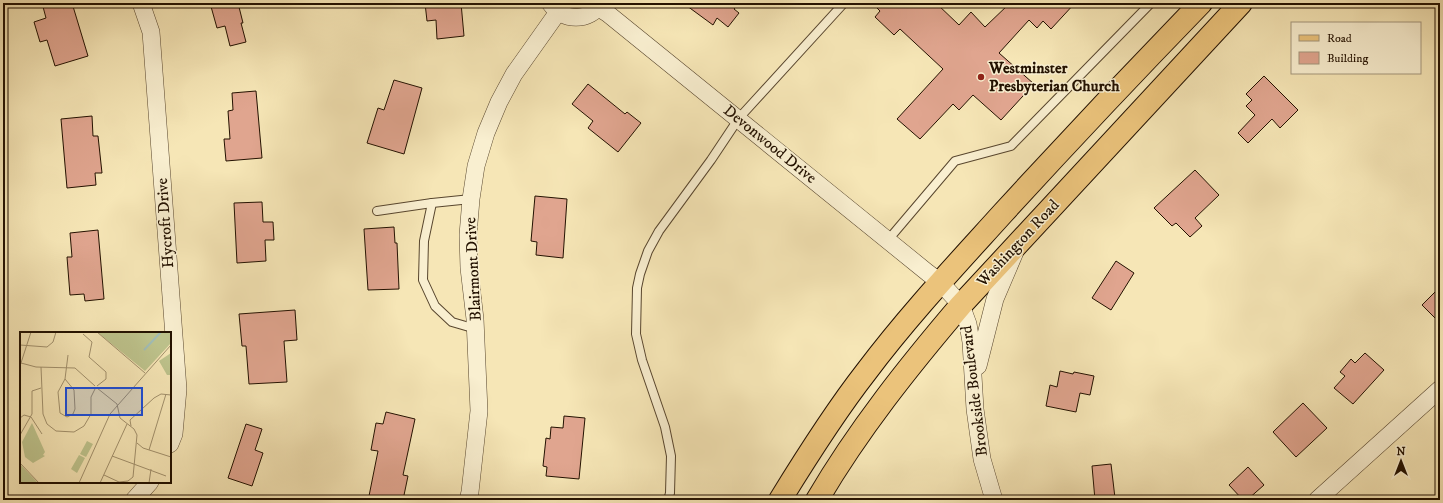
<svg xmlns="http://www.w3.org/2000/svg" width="1443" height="503" font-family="'IM FELL DW Pica',serif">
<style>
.building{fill:#e0a58f;stroke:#231100}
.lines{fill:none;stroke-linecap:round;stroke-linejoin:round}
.lane-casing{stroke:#58462e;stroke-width:10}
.street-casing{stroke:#58462e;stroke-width:18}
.primary-casing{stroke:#231100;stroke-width:24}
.lane{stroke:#f9efd0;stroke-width:8}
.street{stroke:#f9efd0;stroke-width:17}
.primary{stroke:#ebc37b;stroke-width:22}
.poi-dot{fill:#8f2418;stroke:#f9efd0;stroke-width:1.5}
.labels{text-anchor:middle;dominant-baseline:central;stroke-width:3;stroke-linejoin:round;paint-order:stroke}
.poi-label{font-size:16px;font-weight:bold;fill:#231100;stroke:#f9efd0;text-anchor:start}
.street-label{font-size:16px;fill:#231100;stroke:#f9efd0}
.inset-river{fill:none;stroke:#a0bdb8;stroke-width:2}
.inset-road{fill:none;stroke:#a2916d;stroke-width:1}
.view{fill:#1d4ed8;fill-opacity:0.15;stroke:#1d4ed8;stroke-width:2}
.inset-edge{fill:none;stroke:#231100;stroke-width:2}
</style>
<rect width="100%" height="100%" fill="#f6e6b6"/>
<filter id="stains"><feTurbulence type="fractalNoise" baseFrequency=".005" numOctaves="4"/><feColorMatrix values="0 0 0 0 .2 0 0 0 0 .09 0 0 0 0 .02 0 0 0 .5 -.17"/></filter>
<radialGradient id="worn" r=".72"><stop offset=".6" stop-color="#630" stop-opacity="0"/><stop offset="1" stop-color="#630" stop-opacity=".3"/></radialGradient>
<!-- building -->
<g class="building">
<path d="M42 3H72L88 56 55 66 47 40 40 42 34 22 46 18Z"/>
<path d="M210 3H238L243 23H241L246 42 230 46 225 26 217 28Z"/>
<path d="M425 3H461L464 36 437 39 436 20 427 21Z"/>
<path d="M683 3H739L734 9 739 13 728 27 717 18 713 25Z"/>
<path d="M872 3H936L959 25 971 12 985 27 1010 3H1075L1051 29 1043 21 1037 28 1029 20 999 53 1034 84 1001 120 973 95 959 110 953 104 920 139 897 119 943 69 900 29 894 35 875 17 880 11Z"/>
<path d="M1264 76 1298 110 1280 128 1272 119 1248 143 1238 133 1255 115 1246 106 1252 100 1246 94Z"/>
<path d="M394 80 422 88 404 154 367 143 378 108 384 110Z"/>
<path d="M588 84 625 114 627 112 641 123 618 152 588 128 593 121 572 104Z"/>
<path d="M256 91 262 158 226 161 224 139H230L228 111 233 110 232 93Z"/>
<path d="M92 116 93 136H98L102 173H95L96 185 67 188 61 119Z"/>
<path d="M1195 170 1219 195 1195 218 1202 226 1190 237 1176 223 1172 226 1154 208Z"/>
<path d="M535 196 567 199 563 258 536 255 537 242 531 241Z"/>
<path d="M262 202 263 222H273L274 240H265L266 261 237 263 234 203Z"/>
<path d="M394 227 395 243H397L399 289 368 290 364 229Z"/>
<path d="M98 230 104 299 85 301 84 294 70 295 67 257H72L70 233Z"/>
<path d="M1116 261 1134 273 1111 310 1092 298Z"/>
<path d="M1440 287V323L1422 305Z"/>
<path d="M295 310 297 340 284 341 287 382 249 384 246 346H242L239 314Z"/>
<path d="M1365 353 1384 370 1353 404 1334 388 1345 376 1340 372 1351 359 1355 363Z"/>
<path d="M1060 371 1073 374 1074 372 1094 376 1090 395 1080 393 1076 412 1046 406 1050 385 1057 387Z"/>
<path d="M1303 403 1327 428 1296 457 1273 432Z"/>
<path d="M386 412 415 419 403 475 408 476 403 500H390L369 496 378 451 371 450 376 423 383 424Z"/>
<path d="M564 416 585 418 579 479 546 476 547 467 543 466 546 438 550 439 551 427 563 428Z"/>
<path d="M246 424 262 429 255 450 263 453 252 486 228 478Z"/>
<path d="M1111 464 1115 498 1095 500 1092 466Z"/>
<path d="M1248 467 1264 485 1247 500H1243L1229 485Z"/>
</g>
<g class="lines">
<defs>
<g id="lane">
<path d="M432 203 424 241 423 280 435 306 452 322 476 329"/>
<path d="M377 211 432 203 471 199"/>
<path d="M888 240 955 161 1011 146 1151 3"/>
<path d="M668 500 670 493 671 456 665 427 642 360 636 334 637 288 640 274 648 251 659 231 711 160 739 118 844 3"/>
</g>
<g id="street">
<path d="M141 3 151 32 178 389 174 434 170 444"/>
<path d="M550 3C563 22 589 22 602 3"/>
<path d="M599 8 607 13 928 273 940 282 961 305 968 324 971 342 975 409 982 459 994 500"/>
<path d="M978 366 995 299 1015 252"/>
<path d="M134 500 150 482"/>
<path d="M468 500 470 492 479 411 475 319 469 268 468 235 471 199 476 166 486 133 499 102 514 74 558 12"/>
<path d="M1317 500 1440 389"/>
</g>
<g id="primary">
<path d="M780 500C807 456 834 413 866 372 908 316 956 265 1003 213 1068 142 1134 72 1201 3"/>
<path d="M817 500C858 430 909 366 961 305L1241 3"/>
</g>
</defs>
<!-- lane casing -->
<use href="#lane" class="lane-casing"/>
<!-- street casing -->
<use href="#street" class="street-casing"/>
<!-- primary casing -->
<use href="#primary" class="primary-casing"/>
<!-- lane -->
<use href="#lane" class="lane"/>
<!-- street -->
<use href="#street" class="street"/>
<!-- primary -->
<use href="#primary" class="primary"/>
</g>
<!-- markers -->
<circle class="poi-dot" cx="981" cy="77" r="4"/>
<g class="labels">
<!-- poi labels -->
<g class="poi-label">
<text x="989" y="68">Westminster<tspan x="989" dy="18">Presbyterian Church</tspan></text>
</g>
<!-- street labels -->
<g class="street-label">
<text transform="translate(770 144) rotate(39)">Devonwood Drive</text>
<text transform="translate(165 223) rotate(-94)">Hycroft Drive</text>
<text transform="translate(1018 243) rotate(-47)">Washington Road</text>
<text transform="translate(473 269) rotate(-93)">Blairmont Drive</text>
<text transform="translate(974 391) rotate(-97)">Brookside Boulevard</text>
</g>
</g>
<!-- overview -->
<g transform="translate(20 332)">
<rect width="151" height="151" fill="#f6e6b6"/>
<path d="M77 0H151V11L125 39ZM151 21V43H147L139 29ZM12 91 25 120 23 123 25 124 13 131 5 125 2 110ZM67 109 73 112 66 125 60 122ZM59 123 65 126 57 141 51 137ZM0 132 18 151H0Z" fill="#bec48d"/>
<path class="inset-river" d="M124 18 141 0"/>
<path class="inset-road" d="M77 0 125 41M63 2 72 10 69 25 86 40V47L77 54M0 13 27 15 33 10 36 0M1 31 16 35 55 36 75 54M0 34 11 0M21 35 23 82 27 92 36 99 54 100 64 94 71 82V65L75 57M45 47 54 58 55 77 53 82 47 85 40 81 38 60ZM45 47 48 23M77 56 97 72 100 86 114 97 117 103 113 145 108 149 99 150 84 143M0 86 4 83 11 85 22 102M111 94 110 88 134 66 141 62 151 63M0 103 12 82V59L21 56M117 111 123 116 151 125M129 118 146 62M92 124 146 144M0 131 19 151M59 151 90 82 151 13M80 151 107 92M129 151 131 137"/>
<path class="view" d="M46 56H122V83H46Z"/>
<rect width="151" height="151" class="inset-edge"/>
</g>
<!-- margin -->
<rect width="1443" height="503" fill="none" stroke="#f6e6b6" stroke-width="16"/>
<rect x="4" y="4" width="1435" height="495" fill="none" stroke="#231100" stroke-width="2"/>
<rect x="8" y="8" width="1427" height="487" fill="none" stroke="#231100"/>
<!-- legend -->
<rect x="1291" y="22" width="130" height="52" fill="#f9efd0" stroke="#a3967d"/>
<rect x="1299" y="35" width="20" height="6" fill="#ebc37b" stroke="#a3967d"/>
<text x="1327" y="42" font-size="12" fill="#231100">Road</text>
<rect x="1299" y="52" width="20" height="12" fill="#e0a58f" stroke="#a3967d"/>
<text x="1327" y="62" font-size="12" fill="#231100">Building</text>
<!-- north arrow -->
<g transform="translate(1401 461)" stroke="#f9efd0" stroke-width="3" paint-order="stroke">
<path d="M0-3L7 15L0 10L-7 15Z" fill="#231100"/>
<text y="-6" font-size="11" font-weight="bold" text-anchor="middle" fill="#231100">N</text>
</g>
<rect width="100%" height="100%" filter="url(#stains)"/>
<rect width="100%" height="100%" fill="url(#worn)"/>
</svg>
